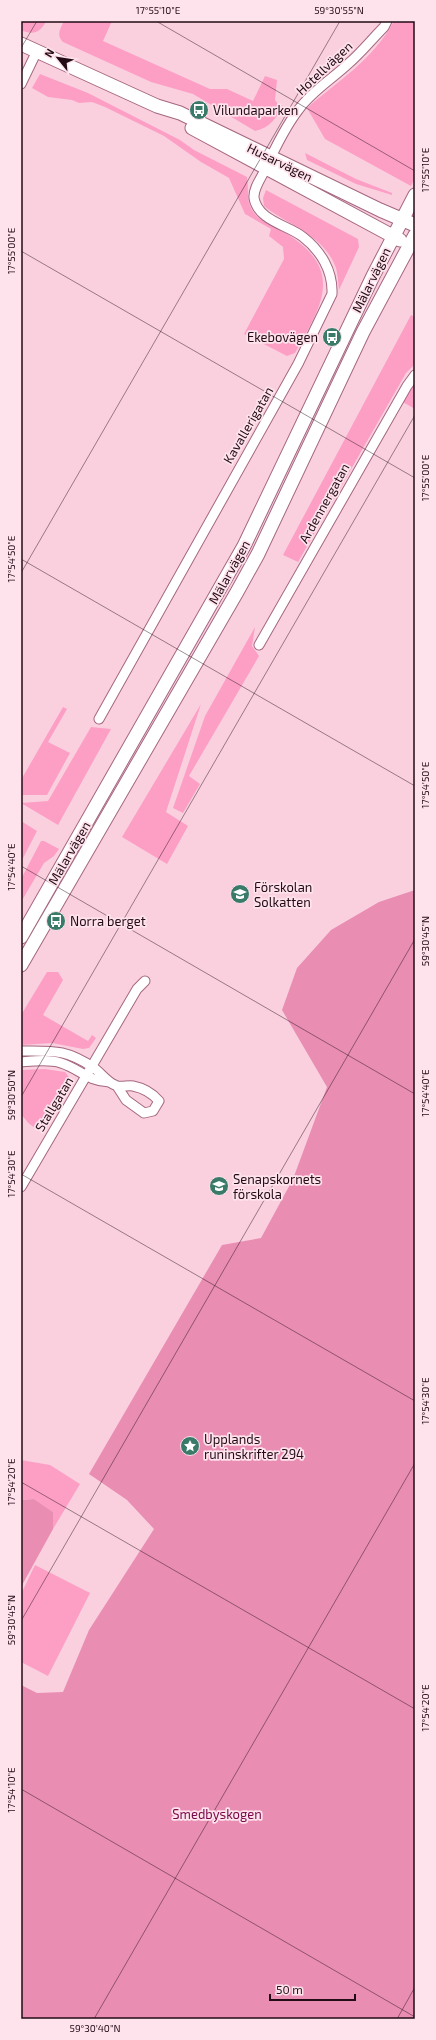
<svg xmlns="http://www.w3.org/2000/svg" width="436" height="2040" font-family="'Exo 2',sans-serif">
<style>
.green{fill:#fd9fc5}
.forest{fill:#e98db3}
.lines{fill:none;stroke-linecap:round;stroke-linejoin:round}
.street-casing{stroke:#a56780;stroke-width:11}
.secondary-casing{stroke:#a56780;stroke-width:15}
.street{stroke:#fff;stroke-width:9}
.secondary{stroke:#fff;stroke-width:13}
.ticks{fill:none;stroke:#220b15;stroke-width:1;stroke-opacity:0.45}
.labels{text-anchor:middle;dominant-baseline:central;stroke-width:3.5;stroke-linejoin:round;paint-order:stroke}
.street-label{font-size:13px;fill:#220b15;stroke:#fee2ec}
.poi-label{font-size:13px;fill:#220b15;stroke:#fee2ec;text-anchor:start}
.park-label{font-size:13px;fill:#770647;stroke:#fee2ec}
.neatline{fill:none;stroke:#220b15;stroke-width:1.5}
.ticks-label{font-size:10px;text-anchor:middle;fill:#220b15}
</style>
<rect width="100%" height="100%" fill="#fad0df"/>
<!-- green -->
<g class="green">
<path d="M21 21H46C41 32 33 36 21 30Z"/>
<path d="M64 21H112L103 41 210 89H227L253 101 265 76 277 80 275 100 278 104 283 106C276 118 270 128 255 131L193 94 151 82 63 42C56 35 60 29 64 21Z"/>
<path d="M394 21H415V178L411 186 325 139 307 108C339 80 373 60 394 21Z"/>
<path d="M40 74 88 93 180 140 194 150 247 177C249 189 246 199 252 210 258 221 274 226 284 232 345 269 323 304 295 353L287 356 244 334 284 259 283 247 269 236 271 229 245 214 229 178 201 162 164 136 105 107 92 102 79 103 72 100 48 97 32 88Z"/>
<path d="M305 153 356 179 392 193V195L356 184 307 160Z"/>
<path d="M266 190 358 239 359 247 339 290C338 283 338 275 336 268 324 235 289 226 264 206L263 198Z"/>
<path d="M411 315 415 317V364L406 373 298 562 283 555Z"/>
<path d="M415 382V409L401 401Z"/>
<path d="M255 627 252 646 259 656 189 776 200 784 183 813 173 808 205 716Z"/>
<path d="M201 704 166 812 188 826 167 864 122 837Z"/>
<path d="M63 707 67 709 48 742 70 753 47 795H21V780Z"/>
<path d="M91 727 111 729 58 825 21 803 48 801Z"/>
<path d="M21 821 37 831 21 862Z"/>
<path d="M41 841H44L59 849 54 856 44 863 21 902V879Z"/>
<path d="M47 972H58L63 980 43 1015 88 1041 92 1035 96 1038 89 1048 83 1049 52 1043 21 1045V1015Z"/>
<path d="M45 1069 65 1072 69 1077 68 1087 70 1088 46 1129C34 1131 28 1123 21 1114V1070Z"/>
<path d="M21 1460 50 1465 80 1484 53 1529V1512L34 1499 21 1500Z"/>
<path d="M35 1565 90 1593 48 1676 21 1662V1594Z"/>
</g>
<!-- forest -->
<g class="forest">
<path d="M415 890V2019H21V1685L37 1693 63 1692 89 1630 154 1529 127 1500 89 1474 222 1245 261 1238 293 1179 327 1087 282 1010 297 968 331 930 379 902Z"/>
<path d="M34 1499 53 1512V1529L21 1587V1500Z"/>
</g>
<g class="lines">
<defs>
<g id="street">
<path d="M21 84 37 51"/>
<path d="M259 645 407 386 415 375"/>
<path d="M99 719 298 364 332 294C333 271 321 251 303 237 288 225 258 221 254 198 253 189 261 178 265 170 274 150 285 127 299 109 312 91 332 79 348 64 361 53 372 39 384 27L387 21"/>
<path d="M21 1051C53 1051 66 1049 94 1068 101 1073 107 1082 115 1085 120 1088 127 1085 133 1086 143 1088 153 1094 159 1101L153 1111 144 1113 126 1100 117 1086"/>
<path d="M21 1062C34 1061 49 1059 61 1063 80 1069 87 1081 109 1082"/>
<path d="M21 1187 137 989 145 981"/>
</g>
<g id="secondary">
<path d="M21 44 157 106 180 113 380 210 415 225"/>
<path d="M192 128 400 240"/>
<path d="M21 937 244 546 373 276 415 195"/>
<path d="M21 965 237 592 258 554 363 332 415 235"/>
</g>
</defs>
<!-- street casing -->
<use href="#street" class="street-casing"/>
<!-- secondary casing -->
<use href="#secondary" class="secondary-casing"/>
<!-- street -->
<use href="#street" class="street"/>
<!-- secondary -->
<use href="#secondary" class="secondary"/>
</g>
<!-- ticks -->
<path class="ticks" d="M156 21 415 171M21 48 37 21M21 251 415 478M21 559 415 786M21 573 340 21M21 866 415 1094M21 1097 415 415M21 1174 415 1401M21 1482 415 1709M21 1621 415 939M21 1789 415 2017M94 2019 415 1463M397 2019 415 1987"/>
<!-- icons -->
<defs>
<symbol id="bus-disc" viewBox="-11 -11 22 22"><circle r="9.5" fill="#397a69" stroke="#fee2ec"/><path d="M-5-6H5V4H4V6H2V4H-2V6H-4V4H-5ZM-3.5-4V0h7V-4ZM-3.5 1.2v1.5H-2V1.2ZM2 1.2v1.5H3.5V1.2Z" fill="#fff"/></symbol>
<symbol id="school-disc" viewBox="-11 -11 22 22"><circle r="9.5" fill="#397a69" stroke="#fee2ec"/><path d="M0-5L7-2L0 1L-7-2ZM-4 1L0 2.5L4 1V4Q0 6-4 4Z" fill="#fff"/></symbol>
<symbol id="sight-disc" viewBox="-11 -11 22 22"><circle r="9.5" fill="#397a69" stroke="#fee2ec"/><path d="M0-6L1.8-2.2L6-1.7L2.9 1.2L3.7 5.4L0 3.3L-3.7 5.4L-2.9 1.2L-6-1.7L-1.8-2.2Z" fill="#fff"/></symbol>
</defs>
<g fill-rule="evenodd">
<use href="#bus-disc" x="188" y="99" width="22" height="22"/>
<use href="#bus-disc" x="321" y="326" width="22" height="22"/>
<use href="#school-disc" x="229" y="883" width="22" height="22"/>
<use href="#bus-disc" x="45" y="910" width="22" height="22"/>
<use href="#school-disc" x="208" y="1175" width="22" height="22"/>
<use href="#sight-disc" x="179" y="1435" width="22" height="22"/>
</g>
<g class="labels">
<!-- street labels -->
<g class="street-label">
<text transform="translate(324 68) rotate(-43)">Hotellvägen</text>
<text transform="translate(280 162) rotate(26)">Husarvägen</text>
<text transform="translate(371 280) rotate(-64)">Mälarvägen</text>
<text transform="translate(248 425) rotate(-60)">Kavallerigatan</text>
<text transform="translate(324 503) rotate(-61)">Ardennergatan</text>
<text transform="translate(229 572) rotate(-61)">Mälarvägen</text>
<text transform="translate(69 853) rotate(-60)">Mälarvägen</text>
<text transform="translate(54 1104) rotate(-59)">Stallgatan</text>
</g>
<!-- poi labels -->
<g class="poi-label">
<text x="213" y="110">Vilundaparken</text>
<text x="318" y="337" text-anchor="end">Ekebovägen</text>
<text x="254" y="887">Förskolan<tspan x="254" dy="15">Solkatten</tspan></text>
<text x="70" y="921">Norra berget</text>
<text x="233" y="1179">Senapskornets<tspan x="233" dy="15">förskola</tspan></text>
<text x="204" y="1439">Upplands<tspan x="204" dy="15">runinskrifter 294</tspan></text>
</g>
<!-- park labels -->
<g class="park-label">
<text x="217" y="1814">Smedbyskogen</text>
</g>
</g>
<!-- border -->
<rect width="436" height="2040" fill="none" stroke="#fee2ec" stroke-width="44"/>
<!-- north arrow -->
<g transform="translate(58 58) rotate(300)" stroke="#fee2ec" stroke-width="3" paint-order="stroke">
<path d="M0-3L7 15L0 10L-7 15Z" fill="#220b15"/>
<text y="-6" font-size="11" font-weight="bold" text-anchor="middle" fill="#220b15">N</text>
</g>
<!-- scale -->
<path d="M270 1994v6h85v-6" fill="none" stroke="#220b15" stroke-width="2"/>
<text x="276" y="1994" font-size="12" fill="#220b15" stroke="#fee2ec" stroke-width="3" paint-order="stroke">50 m</text>
<rect x="22" y="22" width="392" height="1996" class="neatline"/>
<g class="ticks-label">
<text x="158" y="14">17°55'10"E</text>
<text x="339" y="14">59°30'55"N</text>
<text transform="translate(425 170) rotate(-90)" y="4">17°55'10"E</text>
<text transform="translate(11 251) rotate(-90)" y="4">17°55'00"E</text>
<text transform="translate(425 478) rotate(-90)" y="4">17°55'00"E</text>
<text transform="translate(11 559) rotate(-90)" y="4">17°54'50"E</text>
<text transform="translate(425 785) rotate(-90)" y="4">17°54'50"E</text>
<text transform="translate(11 867) rotate(-90)" y="4">17°54'40"E</text>
<text transform="translate(425 941) rotate(-90)" y="4">59°30'45"N</text>
<text transform="translate(425 1093) rotate(-90)" y="4">17°54'40"E</text>
<text transform="translate(11 1095) rotate(-90)" y="4">59°30'50"N</text>
<text transform="translate(11 1174) rotate(-90)" y="4">17°54'30"E</text>
<text transform="translate(425 1401) rotate(-90)" y="4">17°54'30"E</text>
<text transform="translate(11 1482) rotate(-90)" y="4">17°54'20"E</text>
<text transform="translate(11 1620) rotate(-90)" y="4">59°30'45"N</text>
<text transform="translate(425 1708) rotate(-90)" y="4">17°54'20"E</text>
<text transform="translate(11 1790) rotate(-90)" y="4">17°54'10"E</text>
<text x="95" y="2032">59°30'40"N</text>
</g>
</svg>
